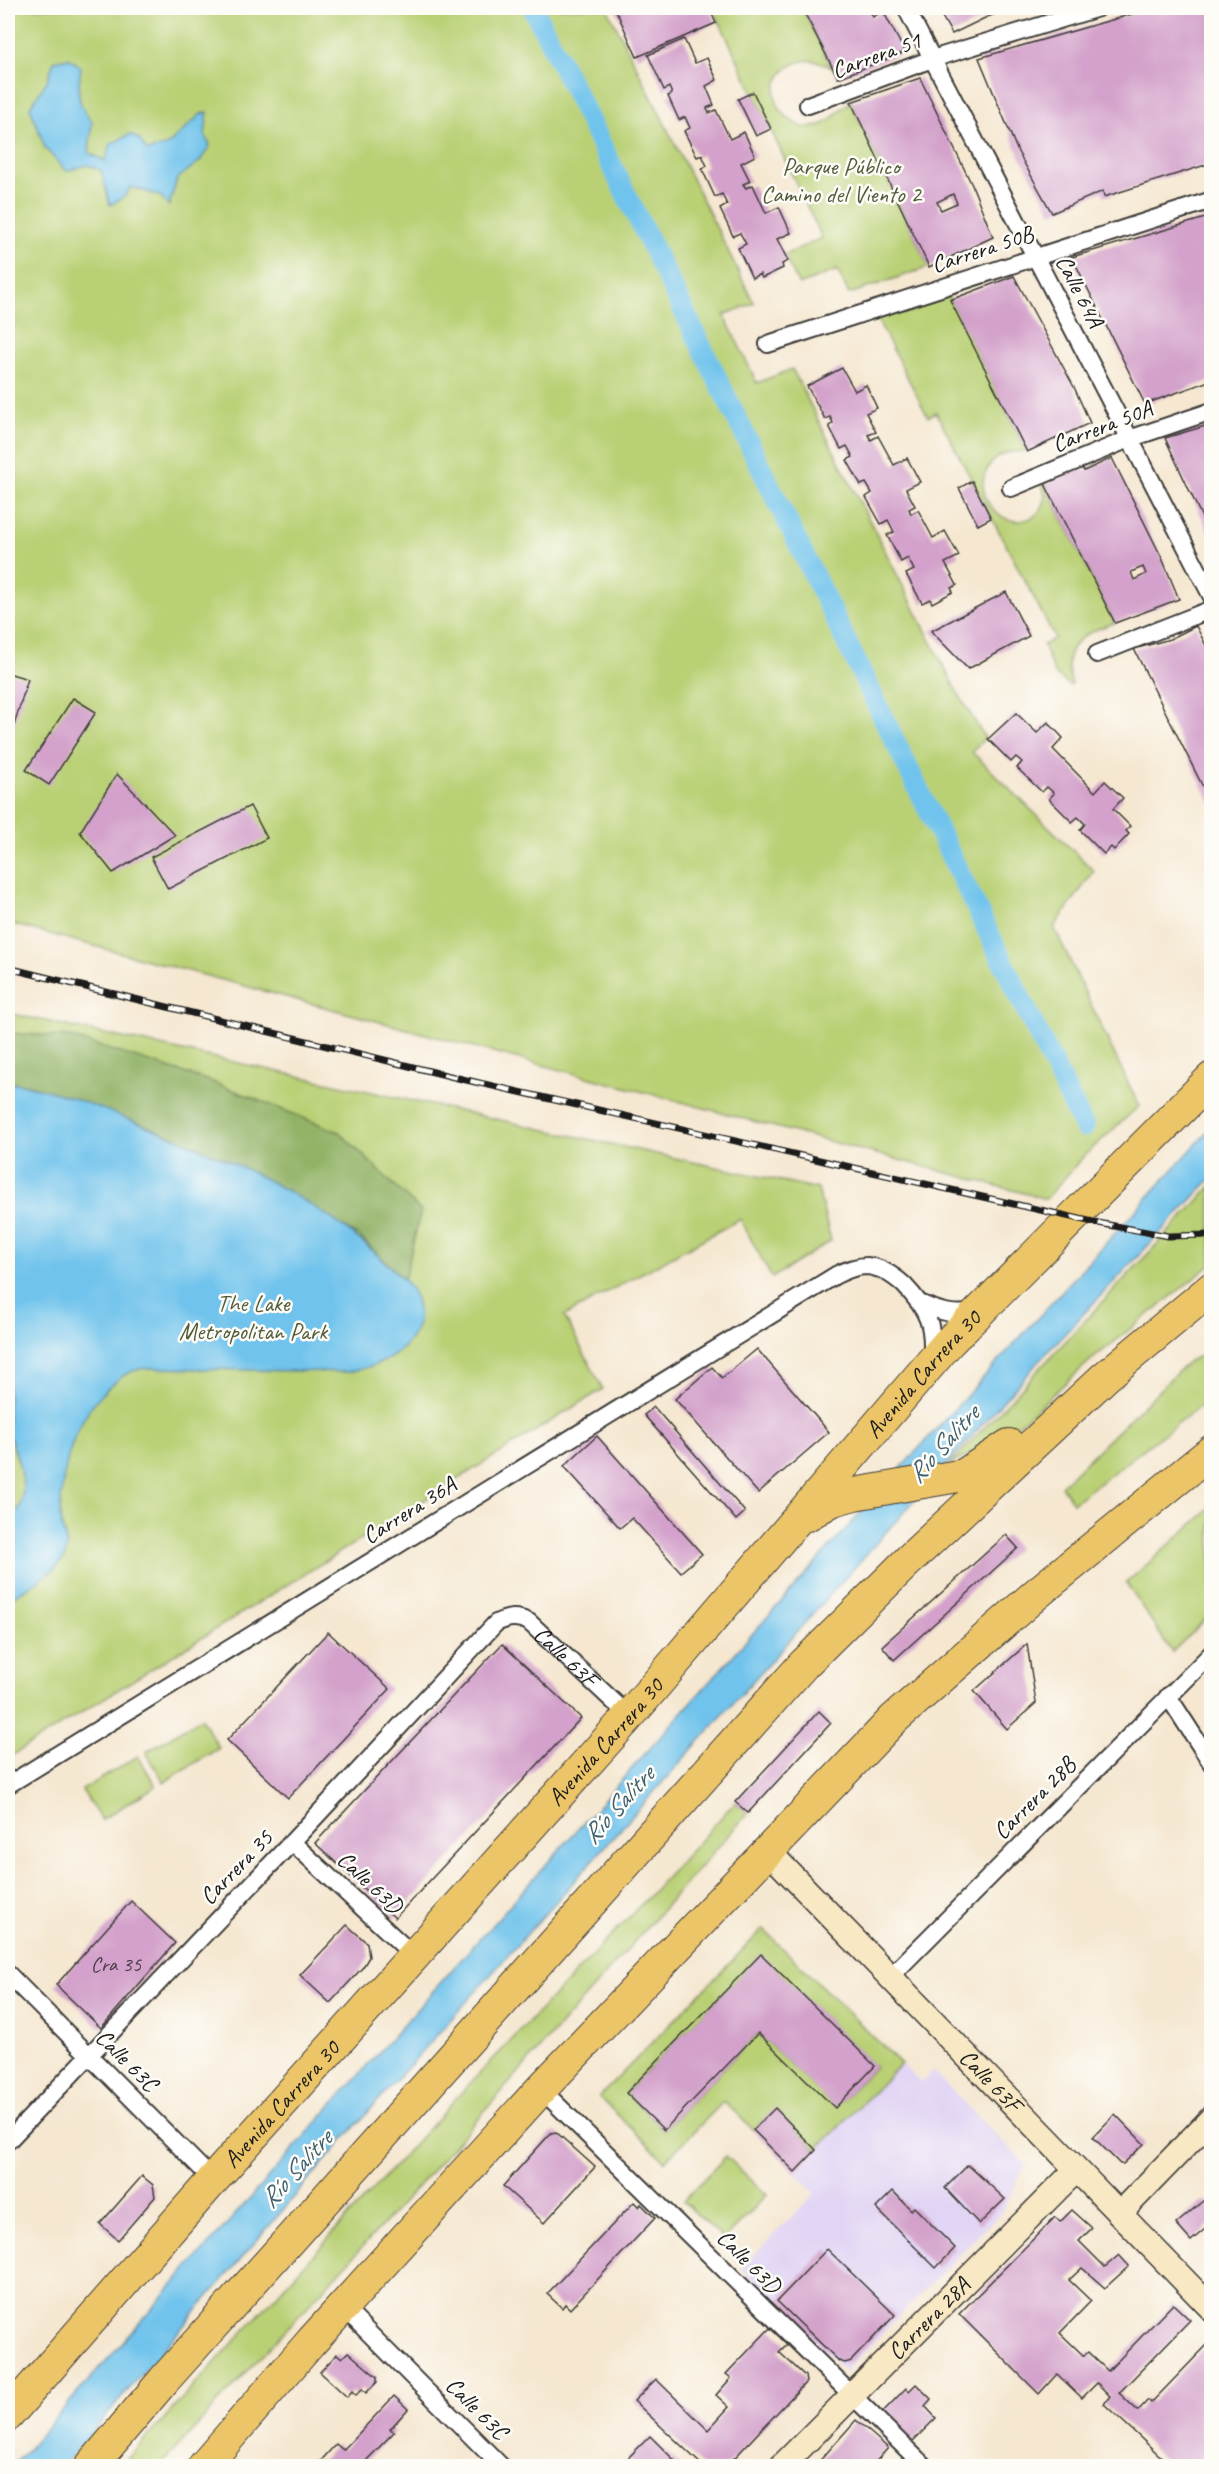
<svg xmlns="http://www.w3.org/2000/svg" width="1219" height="2474" font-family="Caveat,sans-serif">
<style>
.built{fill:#e1d4f4}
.green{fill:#b9d074;stroke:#6a7648;stroke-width:1.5;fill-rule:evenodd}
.forest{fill:#92b266;stroke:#576741;stroke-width:1.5}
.water{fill:#70c3ec;stroke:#467084;stroke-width:1.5}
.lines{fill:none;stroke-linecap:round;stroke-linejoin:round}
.canal{stroke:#70c3ec;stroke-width:21}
.building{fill:#d3a1cb;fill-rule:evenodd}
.street-casing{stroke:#3d3a37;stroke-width:20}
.secondary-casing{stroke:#3d3a37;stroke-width:27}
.highway-casing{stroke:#3d3a37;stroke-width:34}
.street{stroke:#fff;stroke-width:16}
.secondary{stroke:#f8e8c3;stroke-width:24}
.highway{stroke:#edc569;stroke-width:32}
.rail-casing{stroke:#1c1c1c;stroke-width:7}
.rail{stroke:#fdfcf7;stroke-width:4.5;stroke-dasharray:14;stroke-linecap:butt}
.labels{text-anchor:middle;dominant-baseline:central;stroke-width:5;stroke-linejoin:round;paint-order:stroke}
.number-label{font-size:21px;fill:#4a3d48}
.street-label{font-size:24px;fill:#1c1c1c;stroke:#fdfcf7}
.park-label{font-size:24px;fill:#535b3b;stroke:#fdfcf7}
.water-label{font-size:26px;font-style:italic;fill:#3e5f6f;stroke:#fdfcf7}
</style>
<rect width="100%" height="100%" fill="#fdfcf7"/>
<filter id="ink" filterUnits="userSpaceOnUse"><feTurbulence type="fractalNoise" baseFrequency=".0167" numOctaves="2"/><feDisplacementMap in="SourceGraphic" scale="12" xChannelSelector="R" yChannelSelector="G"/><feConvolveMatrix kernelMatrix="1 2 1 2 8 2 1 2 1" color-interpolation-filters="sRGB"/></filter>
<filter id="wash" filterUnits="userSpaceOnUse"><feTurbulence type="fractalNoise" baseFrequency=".008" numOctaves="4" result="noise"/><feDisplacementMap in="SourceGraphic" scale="24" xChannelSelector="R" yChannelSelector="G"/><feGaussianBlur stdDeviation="1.35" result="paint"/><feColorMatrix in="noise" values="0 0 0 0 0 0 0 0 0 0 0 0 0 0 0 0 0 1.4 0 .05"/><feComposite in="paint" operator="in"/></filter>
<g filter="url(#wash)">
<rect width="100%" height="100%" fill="#f5e7d0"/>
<!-- built -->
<path class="built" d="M901 2064 921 2082 933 2071 1026 2165 1001 2212 845 2371 741 2268 815 2193 795 2172Z"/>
<!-- green -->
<g class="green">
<path d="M8 8H607L754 303 724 315 757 383 792 369 956 690 985 738 972 752 1094 871 1054 927 1139 1106 1083 1157 1046 1199 8 923Z"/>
<path d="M713 8H802L832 68C789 41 753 95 792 121 800 127 809 129 818 126 833 122 837 109 851 102L929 267 849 294 837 270 799 285 784 255 822 238Z"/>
<path d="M946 291 1027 452C1012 450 999 453 990 465 966 497 1011 541 1040 511 1046 503 1046 494 1042 485L1045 484 1115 623C1084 632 1058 646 1072 684L1070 686 1055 674 1043 645 1055 638 936 412 928 417 876 317Z"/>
<path d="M8 1013 818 1189 831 1241 772 1278 740 1219 564 1316 603 1389 8 1758Z"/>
<path d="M1211 1187V1265L1090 1361 1004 1438 949 1465Z"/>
<path d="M1198 1357 1211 1359V1398L1073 1503 1061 1486 1189 1361Z"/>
<path d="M1211 1508V1614L1172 1652 1126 1583Z"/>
<path d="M201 1718 219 1748 164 1782 146 1752Z"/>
<path d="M138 1756 156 1786 101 1820 82 1790Z"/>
<path d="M735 1802 748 1813 411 2194 160 2466H121L459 2095 654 1891Z"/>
<path d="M763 1929 901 2064 816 2150 775 2109 753 2130 724 2101 665 2161 599 2097ZM761 1955 875 2067 835 2107 758 2033 664 2130 626 2093Z"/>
<path d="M726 2156 767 2195 724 2240 683 2201Z"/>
</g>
<!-- forest -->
<path class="forest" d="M8 1033 70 1037 210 1081 339 1132 421 1211 404 1280 359 1236 196 1146 110 1112 28 1085 15 1083 8 1087Z"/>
<!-- water -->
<g class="water">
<path d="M69 58 81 67C78 92 75 101 92 122L89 153 105 161 111 144 130 134 139 139 147 151 168 145 201 114 208 112 205 134 210 146 200 161 177 179 169 206 160 196 131 187 124 197 110 205 101 170 88 165 66 171 45 148 30 107 47 81 54 61Z"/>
<path d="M15 1083C56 1090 98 1107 136 1122 225 1157 315 1195 385 1262 395 1272 409 1282 415 1296 418 1304 419 1314 418 1323 417 1329 414 1333 410 1339 395 1361 373 1367 348 1372L154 1368C149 1368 142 1368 136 1370 128 1372 119 1378 113 1384 73 1416 62 1467 60 1516 60 1528 71 1544 65 1556 59 1571 22 1590 8 1600V1521C36 1501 18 1458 8 1433V1087Z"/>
<path d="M1211 1128V1179L1039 1361 736 1700 344 2139 63 2466H13L441 1982 899 1470Z"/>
</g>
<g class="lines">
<!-- canal -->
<path class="canal" d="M533 8C720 379 900 754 1084 1127"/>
</g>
<g id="blocks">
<!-- building -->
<g class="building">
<path d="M615 8H709L716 23 637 57Z"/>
<path d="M802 8H868L873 17 883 11 905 52 838 78Z"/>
<path d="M937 8H1014L987 17 952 34Z"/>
<path d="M1153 8H1212V163L1104 197 1103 191 1052 213 1018 152 979 58Z"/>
<path d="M684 39 695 63 707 58 717 80 706 86 714 105 707 108 709 113 716 110 730 139 744 132 755 156 741 163 750 181 743 184 746 188 753 185 766 213 779 207 791 233 777 239 788 261 782 264 783 268 762 278 760 274 752 278 738 248 746 244 740 233 733 236 720 209 727 205 722 194 715 197 702 169 707 166 702 155 697 157 684 131 690 128 685 117 679 120 668 96 672 94 669 87 664 90 648 55Z"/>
<path d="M920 78 972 185 993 237 929 267 851 102ZM953 194 957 203 941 210 937 202Z"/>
<path d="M753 92 771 129 756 136 738 99Z"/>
<path d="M1212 216V380L1145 404 1072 257Z"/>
<path d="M1014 276 1074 387 1090 423 1027 452 950 300Z"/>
<path d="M842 368 855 391 866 385 877 408 866 413 876 432 868 435 871 440 878 436 894 465 907 458 920 482 906 489 915 506 909 509 911 514 918 510 933 538 945 531 959 556 945 563 957 585 951 588 953 592 932 603 930 599 922 603 906 574 914 570 908 558 901 562 887 535 894 532 888 520 881 524 866 497 872 493 866 483 861 485 847 460 853 457 847 446 841 449 829 426 833 423 830 417 825 419 807 386Z"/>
<path d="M1212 424V539L1165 438Z"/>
<path d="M1112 458 1162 558 1179 599 1115 623 1045 484 1081 466 1084 471ZM1143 567 1146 574 1134 580 1131 572Z"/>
<path d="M972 481 991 518 978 525 959 488Z"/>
<path d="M1006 592 1029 636 968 669 931 631Z"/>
<path d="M1196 626 1212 657V805L1134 649 1170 639Z"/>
<path d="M8 673 28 679 8 745Z"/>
<path d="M73 698 96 712 49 785 26 770Z"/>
<path d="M1016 713 1037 733 1048 722 1063 738 1053 749 1095 792 1105 781 1123 798 1113 809 1130 826 1126 831 1129 834 1114 850 1111 847 1104 854 1080 830 1085 824 1078 817 1072 822 1049 799 1054 793 1047 787 1042 792 1017 768 1022 762 1016 757 1011 762 988 739Z"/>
<path d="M117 774 175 835 113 873 80 832Z"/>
<path d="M250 806 267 838 168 889 151 857Z"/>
<path d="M757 1349 829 1432 758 1493 675 1399 712 1367 722 1378Z"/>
<path d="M654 1407 745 1512 736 1520 644 1415Z"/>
<path d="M597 1436 702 1554 681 1572 632 1518 620 1528 564 1466Z"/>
<path d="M1006 1535 1018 1548 894 1660 882 1646Z"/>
<path d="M328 1632 390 1689 288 1798 227 1740Z"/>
<path d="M502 1644 581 1718 395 1918 315 1843Z"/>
<path d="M1027 1644 1036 1703 1007 1729 974 1691Z"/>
<path d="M819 1711 831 1723 748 1813 735 1802Z"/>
<path d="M131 1901 175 1943 101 2028 56 1985Z"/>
<path d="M347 1925 367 1943 369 1957 363 1967 330 2003 300 1975Z"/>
<path d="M761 1954 875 2066 835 2108 758 2033 664 2130 626 2093Z"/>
<path d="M775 2108 816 2150 795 2172 753 2130Z"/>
<path d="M1115 2114 1144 2144 1123 2164H1120L1093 2137Z"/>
<path d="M556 2132 595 2167 544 2223 503 2186 551 2133Z"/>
<path d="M968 2165 1005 2199 979 2224 945 2188Z"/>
<path d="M142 2176 153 2185 155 2197 118 2240 100 2224Z"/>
<path d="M893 2191 911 2210 914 2207 955 2248 936 2268 876 2208Z"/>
<path d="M1204 2200 1212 2209V2223L1191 2241 1176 2224Z"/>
<path d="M634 2202 639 2207 641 2204 655 2218 570 2309 565 2304 562 2308 547 2294Z"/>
<path d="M1072 2210 1092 2228 1079 2241 1105 2267 1119 2255 1129 2266 1105 2288 1082 2268 1069 2280 1091 2301 1060 2333 1084 2356 1088 2352 1108 2371 1173 2304 1190 2320 1119 2393 1138 2411 1148 2400 1151 2403 1208 2344 1212 2347V2466H1171L1104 2404 1110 2396 1097 2383 1082 2398 1057 2374 1039 2394 959 2314 1055 2217 1060 2222Z"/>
<path d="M827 2249 895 2315 851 2361 845 2363 839 2361 777 2301Z"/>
<path d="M770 2328 787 2344 779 2352 805 2376 806 2382 727 2466H703L634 2401 656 2379 708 2430 729 2407 716 2395 731 2378 726 2374Z"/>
<path d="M348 2352 377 2377V2382L366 2393 362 2389 356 2395 352 2391 347 2397 320 2372 337 2354 342 2358Z"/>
<path d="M916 2384 931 2399 925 2406 936 2418 907 2447 878 2417 906 2388 909 2391Z"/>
<path d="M394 2396 408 2409 390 2429 394 2432 361 2466H311L314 2463 317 2465 336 2444 343 2450Z"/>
<path d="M856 2420 888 2448 872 2466H815Z"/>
<path d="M650 2436 680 2466H637L628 2458Z"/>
</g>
</g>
</g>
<g filter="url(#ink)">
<use href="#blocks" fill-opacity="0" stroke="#3d3a37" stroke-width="1.5"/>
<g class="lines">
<defs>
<g id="street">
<path d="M906 8 1212 597"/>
<path d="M808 105 932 59 1098 8"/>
<path d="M768 344 1212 200"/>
<path d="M1011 488 1129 439 1212 411"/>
<path d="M1097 654 1212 609"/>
<path d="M922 1304C940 1312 955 1316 975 1312"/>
<path d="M1168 1696 1212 1764"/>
<path d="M8 1785 836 1275C846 1270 856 1266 867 1266 881 1267 894 1276 904 1285 928 1310 935 1326 931 1361"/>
<path d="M292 1842 414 1956"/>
<path d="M8 1974 213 2180"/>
<path d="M890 1977 1212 1653"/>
<path d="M541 2089 924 2466"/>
<path id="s1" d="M8 2141 292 1842 496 1623C509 1617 516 1616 529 1622L629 1716"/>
<path d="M343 2307 501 2466"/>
</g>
<g id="secondary">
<path id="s2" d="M769 1852 1212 2309"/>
<path d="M1119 2214 1212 2118"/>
<path id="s3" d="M782 2466 1076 2170"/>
</g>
<g id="highway">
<path d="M807 1515 833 1500 854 1494 964 1475 1009 1445"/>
<path id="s4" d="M8 2415 213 2180 629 1716 948 1343 1212 1078"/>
<path d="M91 2466 164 2380 804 1664 908 1561 1105 1377 1212 1288"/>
<path d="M204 2466 312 2341 541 2089 894 1719 1035 1595 1212 1451"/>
</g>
</defs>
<!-- street casing -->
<use href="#street" class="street-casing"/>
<!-- secondary casing -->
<use href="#secondary" class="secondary-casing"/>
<!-- highway casing -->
<use href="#highway" class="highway-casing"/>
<!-- street -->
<use href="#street" class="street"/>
<!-- secondary -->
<use href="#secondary" class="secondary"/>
<!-- highway -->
<use href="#highway" class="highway"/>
<defs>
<path id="rail" d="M8 968 462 1079 1093 1222 1168 1236 1212 1235"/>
</defs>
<!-- rail casing -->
<use href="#rail" class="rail-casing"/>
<!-- rail -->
<use href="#rail" class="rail"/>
</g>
</g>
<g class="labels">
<!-- number labels -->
<g class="number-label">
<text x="116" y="1964">Cra 35</text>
</g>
<!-- street labels -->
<g class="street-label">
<text transform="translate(876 55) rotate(-20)">Carrera 51</text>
<text transform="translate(982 249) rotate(-18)">Carrera 50B</text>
<text transform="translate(1080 291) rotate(63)">Calle 64A</text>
<text transform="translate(1102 426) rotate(-21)">Carrera 50A</text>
<text stroke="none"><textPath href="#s4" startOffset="1386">Avenida Carrera 30</textPath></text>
<text transform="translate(409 1510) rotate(-32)">Carrera 36A</text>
<text stroke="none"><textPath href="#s1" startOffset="796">Calle 63F</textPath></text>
<text stroke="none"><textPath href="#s4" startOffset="900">Avenida Carrera 30</textPath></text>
<text transform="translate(1034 1798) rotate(-45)">Carrera 28B</text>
<text transform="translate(236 1867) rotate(-46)">Carrera 35</text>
<text transform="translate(370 1882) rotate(43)">Calle 63D</text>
<text transform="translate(127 2060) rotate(45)">Calle 63C</text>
<text stroke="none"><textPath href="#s2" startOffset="318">Calle 63F</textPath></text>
<text stroke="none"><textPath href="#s4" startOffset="414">Avenida Carrera 30</textPath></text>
<text transform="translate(749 2261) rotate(45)">Calle 63D</text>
<text stroke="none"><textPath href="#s3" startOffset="208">Carrera 28A</textPath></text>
<text transform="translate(477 2408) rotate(45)">Calle 63C</text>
</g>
<!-- park labels -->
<g class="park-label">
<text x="841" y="166">Parque Público<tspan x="841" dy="28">Camino del Viento 2</tspan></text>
<text x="253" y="1303">The Lake<tspan x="253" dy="28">Metropolitan Park</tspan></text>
</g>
<!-- water labels -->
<g class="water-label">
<text transform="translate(943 1444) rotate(-48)">Río Salitre</text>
<text transform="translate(618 1805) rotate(-48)">Río Salitre</text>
<text transform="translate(296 2169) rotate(-48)">Río Salitre</text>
</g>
</g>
<!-- margin -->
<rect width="1219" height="2474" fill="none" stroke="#fdfcf7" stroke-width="30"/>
</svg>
